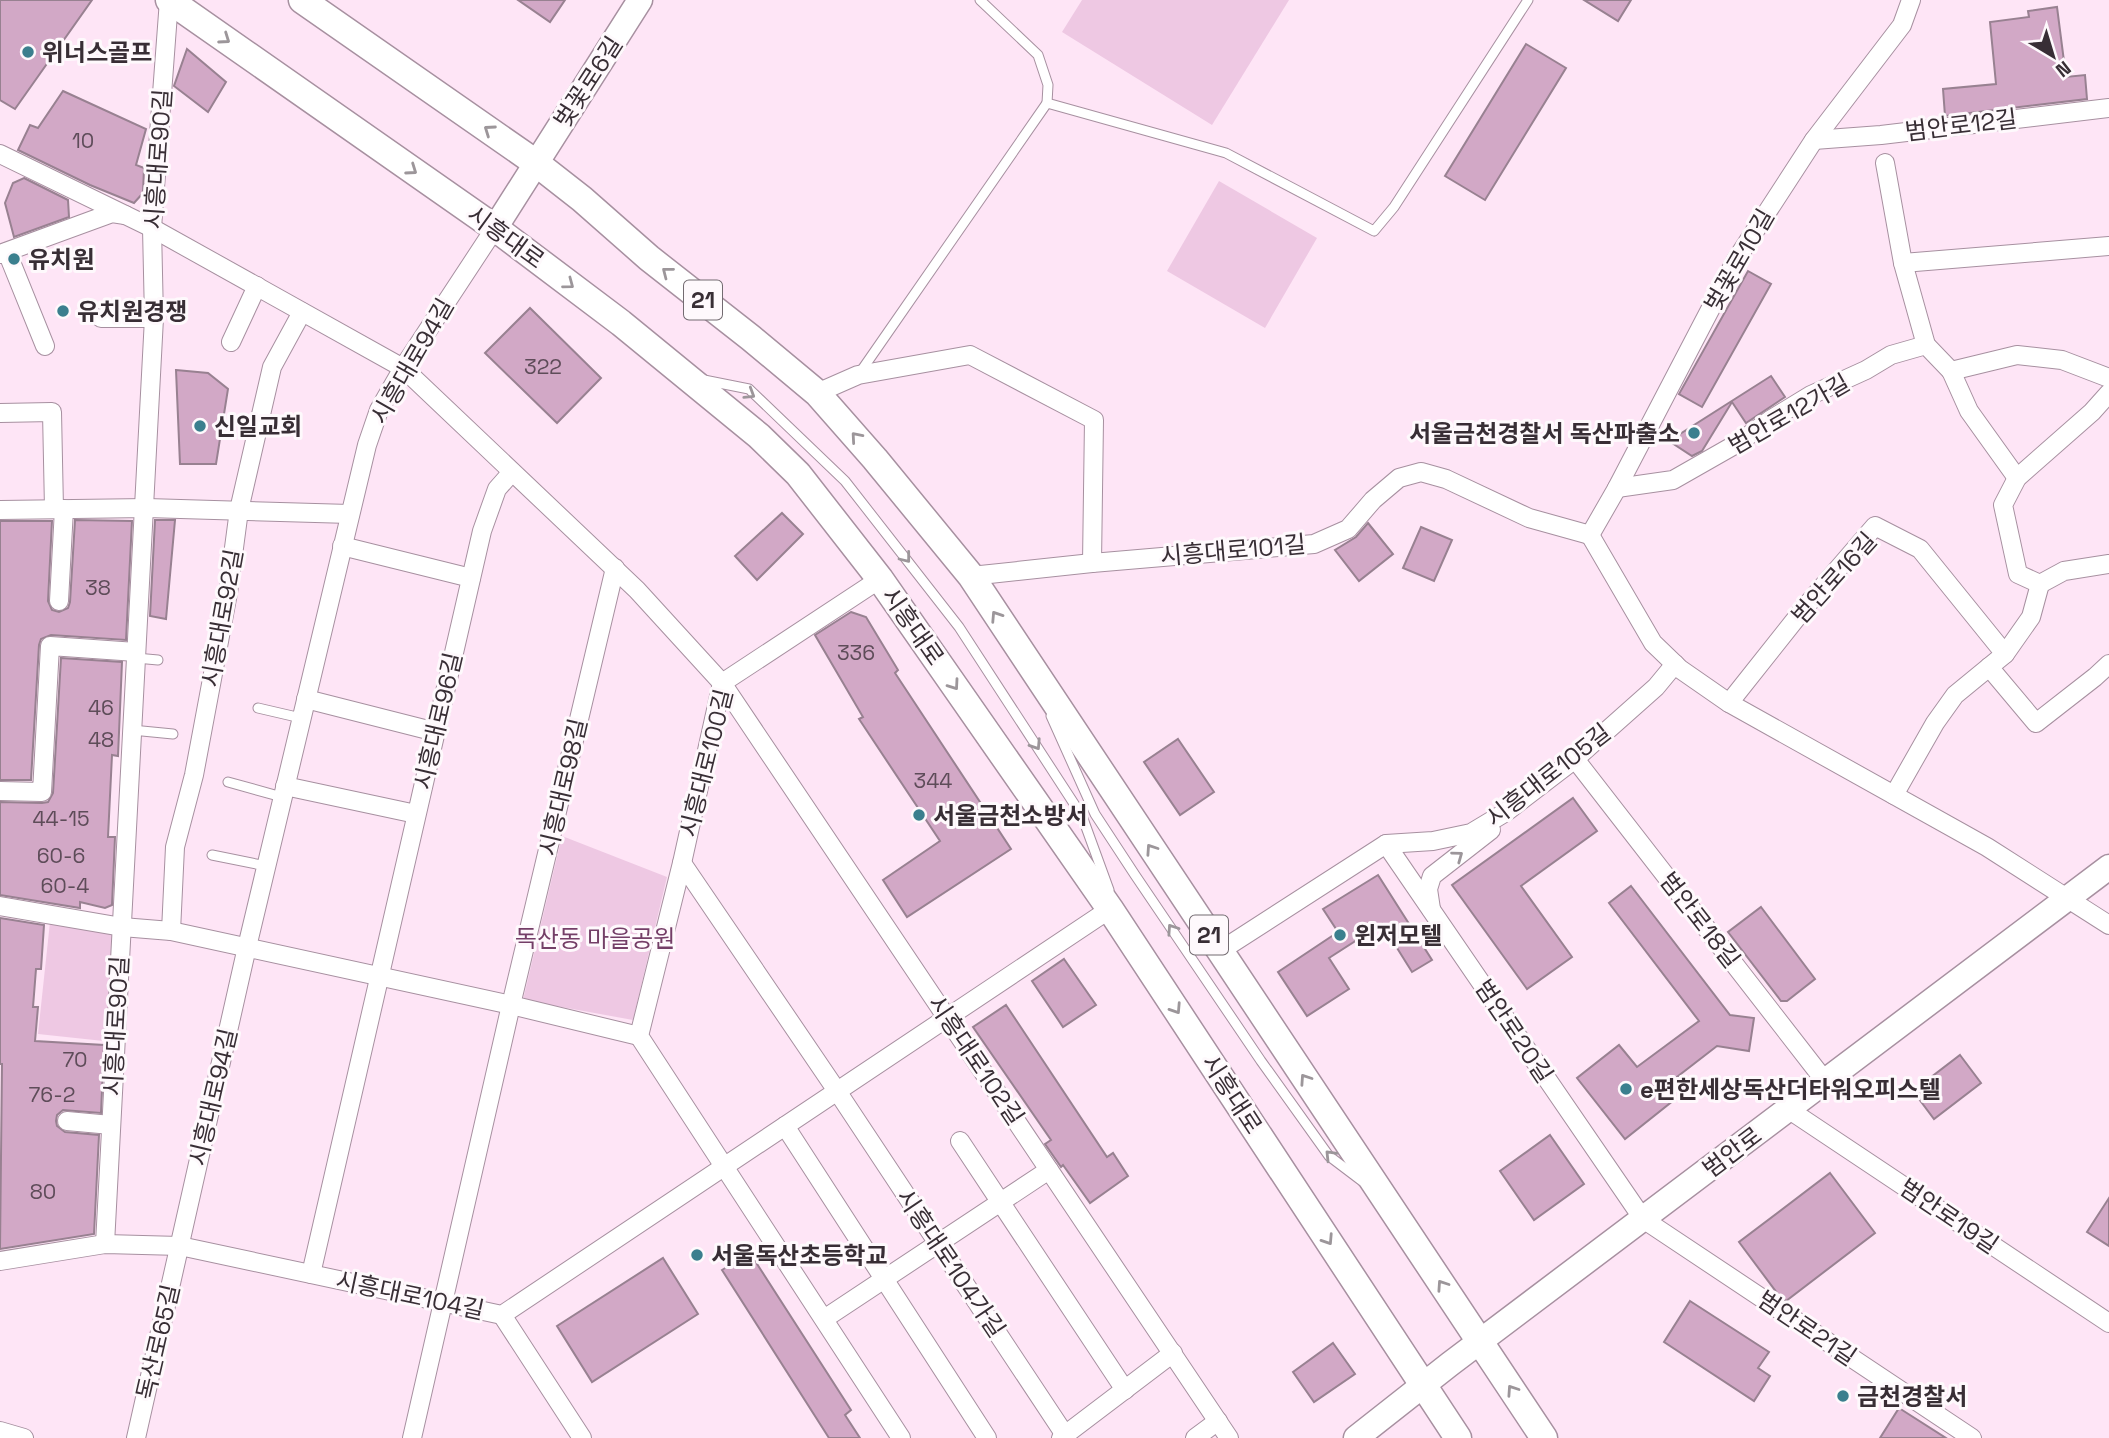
<svg xmlns="http://www.w3.org/2000/svg" width="2109" height="1438" font-family="'Space Grotesk','Noto Sans KR',sans-serif">
<style>
.green{fill:#eec8e3}
.building{fill:#d2a8c6;stroke:#988191;stroke-width:2}
.lines{fill:none;stroke-linecap:round;stroke-linejoin:round}
.lane-casing{stroke:#a790a0;stroke-width:11}
.street-casing{stroke:#a790a0;stroke-width:20}
.secondary-casing{stroke:#a790a0;stroke-width:27}
.primary-casing{stroke:#a790a0;stroke-width:29}
.lane{stroke:#fff;stroke-width:9}
.street{stroke:#fff;stroke-width:18}
.secondary{stroke:#fff;stroke-width:24}
.primary{stroke:#fff;stroke-width:26}
.oneway{stroke:#9c969a}
.poi-dot{fill:#3b7f8e;stroke:#fef9fc;stroke-width:2.5}
.labels{text-anchor:middle;dominant-baseline:central;stroke-width:6;stroke-linejoin:round;paint-order:stroke}
.number-label{font-size:21px;fill:#5e4c59}
.shield{fill:#fef9fc;stroke:#736b71;stroke-width:2}
.shield-label{font-size:23px;font-weight:bold;fill:#382e35}
.poi-label{font-size:24px;font-weight:bold;fill:#382e35;stroke:#fef9fc;text-anchor:start}
.street-label{font-size:24px;fill:#382e35;stroke:#fef9fc}
.park-label{font-size:24px;fill:#743e67;stroke:#fef9fc}
</style>
<rect width="100%" height="100%" fill="#fee5f6"/>
<!-- green -->
<g class="green">
<path d="M1082 0H1289L1212 125 1062 32Z"/>
<path d="M1219 181 1317 238 1265 328 1167 271Z"/>
<path d="M562 836 667 877 633 1020 523 1000Z"/>
<path d="M50 922 121 932 113 1042 38 1034Z"/>
</g>
<!-- building -->
<g class="building">
<path d="M0 0H92L15 109 0 100Z"/>
<path d="M518 0H565L550 22Z"/>
<path d="M1584 0H1631L1618 21Z"/>
<path d="M2057 7 2066 77 2085 75 2087 99 1945 116 1943 89 1996 84 1990 22 2029 17 2028 11Z"/>
<path d="M1526 44 1566 68 1485 200 1445 176Z"/>
<path d="M187 49 226 82 208 112 174 86Z"/>
<path d="M63 91 146 129 136 165 144 168 143 193 134 203 90 185 18 150 30 125 38 128Z"/>
<path d="M24 178 68 200 69 217 14 237 5 203 13 183Z"/>
<path d="M1748 271 1771 284 1702 407 1679 394Z"/>
<path d="M530 308 601 378 557 423 485 353Z"/>
<path d="M176 370 208 373 228 389 216 464H180Z"/>
<path d="M1771 376 1785 397 1746 423 1732 402 1702 451 1692 456 1669 441Z"/>
<path d="M782 513 803 534 757 580 735 556Z"/>
<path d="M75 520 132 521 126 640 51 635 41 639 39 645 31 780H0V521H52L48 601 52 610 59 612 68 608 70 602Z"/>
<path d="M155 520H175L166 619 150 616Z"/>
<path d="M1368 523 1393 554 1359 581 1335 550 1356 537Z"/>
<path d="M1421 527 1452 540 1434 581 1403 568Z"/>
<path d="M851 612 866 617 898 670 895 673 1011 849 907 917 883 880 940 841 859 719 863 717 815 635Z"/>
<path d="M61 658 122 662 118 756 112 755 108 837H115L112 905 105 908 80 902V908L0 895V802L42 803 48 802 53 793Z"/>
<path d="M1178 739 1214 792 1180 815 1144 762Z"/>
<path d="M1573 798 1597 831 1521 886 1572 957 1527 989 1452 885Z"/>
<path d="M1378 875 1432 960 1412 972 1382 924 1329 958 1349 989 1307 1016 1278 972 1338 932 1323 909Z"/>
<path d="M1631 886 1730 1015 1754 1018 1749 1051 1717 1046 1664 1087 1674 1100 1625 1139 1577 1078 1619 1045 1637 1067 1699 1021 1609 903Z"/>
<path d="M1761 907 1815 979 1787 1001H1781L1728 932Z"/>
<path d="M0 918 44 925 41 969H36L33 1007H38L35 1041 104 1045 101 1113 63 1110 57 1115 56 1121 57 1126 65 1132 99 1135 94 1234 0 1249 2 1064H0Z"/>
<path d="M1064 959 1096 1005 1063 1027 1032 981Z"/>
<path d="M1006 1005 1107 1157 1113 1153 1128 1176 1090 1203 1063 1165 1061 1167 1045 1144 1051 1140 973 1027Z"/>
<path d="M1960 1055 1981 1083 1934 1119 1913 1091Z"/>
<path d="M1550 1135 1584 1184 1534 1220 1500 1171Z"/>
<path d="M1830 1173 1875 1233 1786 1301 1780 1297 1739 1242Z"/>
<path d="M2109 1198V1246L2087 1232Z"/>
<path d="M750 1253 851 1410 845 1415 860 1438H829L722 1270Z"/>
<path d="M663 1258 698 1314 592 1382 557 1326Z"/>
<path d="M1690 1301 1769 1352 1758 1368 1770 1376 1754 1401 1664 1342Z"/>
<path d="M1333 1343 1355 1374 1314 1402 1293 1372Z"/>
<path d="M1899 1408 1946 1438H1880Z"/>
</g>
<g class="lines">
<defs>
<g id="lane">
<path d="M980 0 1038 55 1048 85 1047 103"/>
<path d="M859 374 1047 103 1226 153 1374 231 1394 207 1528 0"/>
<path d="M704 380 749 389 845 481 959 627 1082 816 1109 890"/>
<path d="M136 658 158 660"/>
<path d="M258 708 301 718"/>
<path d="M1051 716 1095 814 1135 875 1261 1061 1329 1156 1362 1181"/>
<path d="M132 730 173 734"/>
<path d="M228 782 282 797"/>
<path d="M212 855 266 866"/>
</g>
<g id="street">
<path d="M1814 140 1881 135 2109 108"/>
<path d="M0 154 152 228 403 368 637 590 722 683 1229 1438"/>
<path d="M1885 163 1903 263 1926 345"/>
<path d="M7 252 45 346"/>
<path d="M0 254 112 213 125 215"/>
<path d="M1903 263 2109 246"/>
<path d="M101 318H154"/>
<path d="M231 342 257 286"/>
<path d="M1951 371 1969 411 2017 478"/>
<path d="M817 393 858 375 970 355 1094 420 1092 563"/>
<path d="M0 413 52 412 54 509"/>
<path d="M1617 488 1673 480 1738 443 1770 420 1811 395 1866 370 1891 355 1926 345 1951 371 2017 355 2062 360 2109 378"/>
<path d="M0 510 147 508 350 514"/>
<path d="M1590 535 1653 643 1680 669 1729 703 1987 847 2109 925"/>
<path d="M1590 535 1617 488 1736 260 1814 140 1902 25 1911 0"/>
<path d="M342 546 471 578"/>
<path d="M971 576 1092 563 1314 544 1348 529 1373 500 1399 478 1421 472 1446 479 1529 518 1590 535"/>
<path d="M880 579 722 683 682 863 639 1036 901 1438"/>
<path d="M2040 584 2018 574 2003 505 2017 478 2092 412 2109 393"/>
<path d="M2040 584 2064 571 2109 564"/>
<path d="M59 601 64 509"/>
<path d="M1989 667 2036 723 2095 677 2109 664"/>
<path d="M306 699 436 732"/>
<path d="M1729 703 1806 606 1875 526 1920 549 2005 654"/>
<path d="M1575 759 1825 1081"/>
<path d="M285 786 416 814"/>
<path d="M0 791 42 792 50 646 136 652"/>
<path d="M1894 795 1935 723 1955 695 2005 654 2031 617 2040 584"/>
<path d="M1386 844 1643 1219 1972 1438"/>
<path d="M682 863 837 1091 1065 1435"/>
<path d="M0 906 122 927 171 931 511 1005 639 1036"/>
<path d="M1431 909 1428 889 1432 876 1491 830"/>
<path d="M171 931 175 847 194 775 212 679 228 593 239 510 272 367 302 312"/>
<path d="M1220 951 1386 844 1433 841 1471 833 1506 812 1575 759 1656 687 1675 664"/>
<path d="M1788 1109 2109 1323"/>
<path d="M67 1121 111 1125"/>
<path d="M785 1126 987 1438"/>
<path d="M960 1141 1125 1390"/>
<path d="M105 1244 154 318 152 228 169 0"/>
<path d="M0 1261 105 1244 180 1246 502 1315 1110 909"/>
<path d="M311 1274 482 531 497 489 512 472"/>
<path d="M502 1315 582 1438"/>
<path d="M824 1319 1049 1170"/>
<path d="M0 1431 24 1438"/>
<path d="M136 1438 247 947 367 445 379 410 403 368 495 228"/>
<path d="M412 1438 511 1005 615 568"/>
<path d="M1061 1438 1173 1353"/>
<path d="M1195 1438 1218 1421"/>
</g>
<g id="secondary">
<path d="M495 228 640 0"/>
<path d="M1356 1438 1450 1364 2109 867"/>
</g>
<g id="primary">
<path d="M169 0 495 228 621 323 759 436 798 474 880 579 1110 909 1458 1438"/>
<path d="M302 0 536 163 582 199 649 258 751 338 817 393 875 459 971 576 1544 1438"/>
</g>
</defs>
<!-- lane casing -->
<use href="#lane" class="lane-casing"/>
<!-- street casing -->
<use href="#street" class="street-casing"/>
<!-- secondary casing -->
<use href="#secondary" class="secondary-casing"/>
<!-- primary casing -->
<use href="#primary" class="primary-casing"/>
<!-- lane -->
<use href="#lane" class="lane"/>
<!-- street -->
<use href="#street" class="street"/>
<!-- secondary -->
<use href="#secondary" class="secondary"/>
<!-- primary -->
<use href="#primary" class="primary"/>
</g>
<!-- one-way arrows -->
<defs><path id="oneway-chevron" d="M-2-3.5L2.5 0L-2 3.5" fill="none" stroke-width="1.6" stroke-linecap="round" stroke-linejoin="round" transform="scale(1.75)"/></defs>
<g class="oneway">
<use href="#oneway-chevron" transform="translate(225 39) rotate(35)"/>
<use href="#oneway-chevron" transform="translate(489 130) rotate(-145)"/>
<use href="#oneway-chevron" transform="translate(412 170) rotate(35)"/>
<use href="#oneway-chevron" transform="translate(667 272) rotate(-142)"/>
<use href="#oneway-chevron" transform="translate(569 284) rotate(37)"/>
<use href="#oneway-chevron" transform="translate(750 394) rotate(32)"/>
<use href="#oneway-chevron" transform="translate(856 437) rotate(-131)"/>
<use href="#oneway-chevron" transform="translate(906 558) rotate(52)"/>
<use href="#oneway-chevron" transform="translate(996 616) rotate(-123)"/>
<use href="#oneway-chevron" transform="translate(954 685) rotate(55)"/>
<use href="#oneway-chevron" transform="translate(1036 745) rotate(57)"/>
<use href="#oneway-chevron" transform="translate(1151 849) rotate(-124)"/>
<use href="#oneway-chevron" transform="translate(1458 856) rotate(-36)"/>
<use href="#oneway-chevron" transform="translate(1172 929) rotate(-124)"/>
<use href="#oneway-chevron" transform="translate(1176 1009) rotate(57)"/>
<use href="#oneway-chevron" transform="translate(1305 1079) rotate(-124)"/>
<use href="#oneway-chevron" transform="translate(1330 1155) rotate(-134)"/>
<use href="#oneway-chevron" transform="translate(1328 1240) rotate(57)"/>
<use href="#oneway-chevron" transform="translate(1442 1285) rotate(-124)"/>
<use href="#oneway-chevron" transform="translate(1512 1390) rotate(-124)"/>
</g>
<!-- markers -->
<g class="poi-dot">
<circle cx="28" cy="52" r="7"/>
<circle cx="14" cy="259" r="7"/>
<circle cx="63" cy="311" r="7"/>
<circle cx="200" cy="426" r="7"/>
<circle cx="1694" cy="433" r="7"/>
<circle cx="919" cy="815" r="7"/>
<circle cx="1340" cy="935" r="7"/>
<circle cx="1626" cy="1089" r="7"/>
<circle cx="697" cy="1255" r="7"/>
<circle cx="1843" cy="1396" r="7"/>
</g>
<g class="labels">
<!-- number labels -->
<g class="number-label">
<text x="83" y="140">10</text>
<text x="543" y="366">322</text>
<text x="98" y="587">38</text>
<text x="856" y="652">336</text>
<text x="101" y="707">46</text>
<text x="101" y="739">48</text>
<text x="933" y="780">344</text>
<text x="61" y="818">44-15</text>
<text x="61" y="855">60-6</text>
<text x="65" y="885">60-4</text>
<text x="75" y="1059">70</text>
<text x="52" y="1094">76-2</text>
<text x="43" y="1191">80</text>
</g>
<!-- shield labels -->
<g class="shield">
<rect x="684" y="280.5" width="38" height="39" rx="5"/>
<rect x="1190" y="915.5" width="38" height="39" rx="5"/>
</g>
<g class="shield-label">
<text x="703" y="300">21</text>
<text x="1209" y="935">21</text>
</g>
<!-- poi labels -->
<g class="poi-label">
<text x="42" y="52">위너스골프</text>
<text x="28" y="259">유치원</text>
<text x="77" y="311">유치원경쟁</text>
<text x="214" y="426">신일교회</text>
<text x="1680" y="433" text-anchor="end">서울금천경찰서 독산파출소</text>
<text x="933" y="815">서울금천소방서</text>
<text x="1354" y="935">윈저모텔</text>
<text x="1640" y="1089">e편한세상독산더타워오피스텔</text>
<text x="711" y="1255">서울독산초등학교</text>
<text x="1857" y="1396">금천경찰서</text>
</g>
<!-- street labels -->
<g class="street-label">
<text transform="translate(588 82) rotate(-57)">벚꽃로6길</text>
<text transform="translate(1961 125) rotate(-7)">범안로12길</text>
<text transform="translate(158 159) rotate(-86)">시흥대로90길</text>
<text transform="translate(506 237) rotate(36)">시흥대로</text>
<text transform="translate(1739 260) rotate(-60)">벚꽃로10길</text>
<text transform="translate(412 361) rotate(-60)">시흥대로94길</text>
<text transform="translate(1789 414) rotate(-30)">범안로12가길</text>
<text transform="translate(1233 550) rotate(-5)">시흥대로101길</text>
<text transform="translate(1834 578) rotate(-48)">범안로16길</text>
<text transform="translate(222 618) rotate(-80)">시흥대로92길</text>
<text transform="translate(913 626) rotate(55)">시흥대로</text>
<text transform="translate(438 721) rotate(-77)">시흥대로96길</text>
<text transform="translate(706 763) rotate(-76)">시흥대로100길</text>
<text transform="translate(1548 775) rotate(-38)">시흥대로105길</text>
<text transform="translate(563 787) rotate(-77)">시흥대로98길</text>
<text transform="translate(1700 920) rotate(52)">범안로18길</text>
<text transform="translate(116 1026) rotate(-87)">시흥대로90길</text>
<text transform="translate(1514 1031) rotate(56)">범안로20길</text>
<text transform="translate(976 1060) rotate(56)">시흥대로102길</text>
<text transform="translate(1232 1094) rotate(57)">시흥대로</text>
<text transform="translate(213 1097) rotate(-77)">시흥대로94길</text>
<text transform="translate(1732 1152) rotate(-37)">범안로</text>
<text transform="translate(1949 1216) rotate(34)">범안로19길</text>
<text transform="translate(951 1263) rotate(56)">시흥대로104가길</text>
<text transform="translate(410 1295) rotate(12)">시흥대로104길</text>
<text transform="translate(1807 1328) rotate(34)">범안로21길</text>
<text transform="translate(158 1342) rotate(-77)">독산로65길</text>
</g>
<!-- park labels -->
<g class="park-label">
<text x="595" y="938">독산동 마을공원</text>
</g>
</g>
<!-- north arrow -->
<g transform="translate(2053 56) rotate(142)" stroke="#fef9fc" stroke-width="5" paint-order="stroke">
<path d="M0-5L12 26L0 18L-12 26Z" fill="#382e35"/>
<text y="-10" font-size="19" font-weight="bold" text-anchor="middle" fill="#382e35">N</text>
</g>
</svg>
